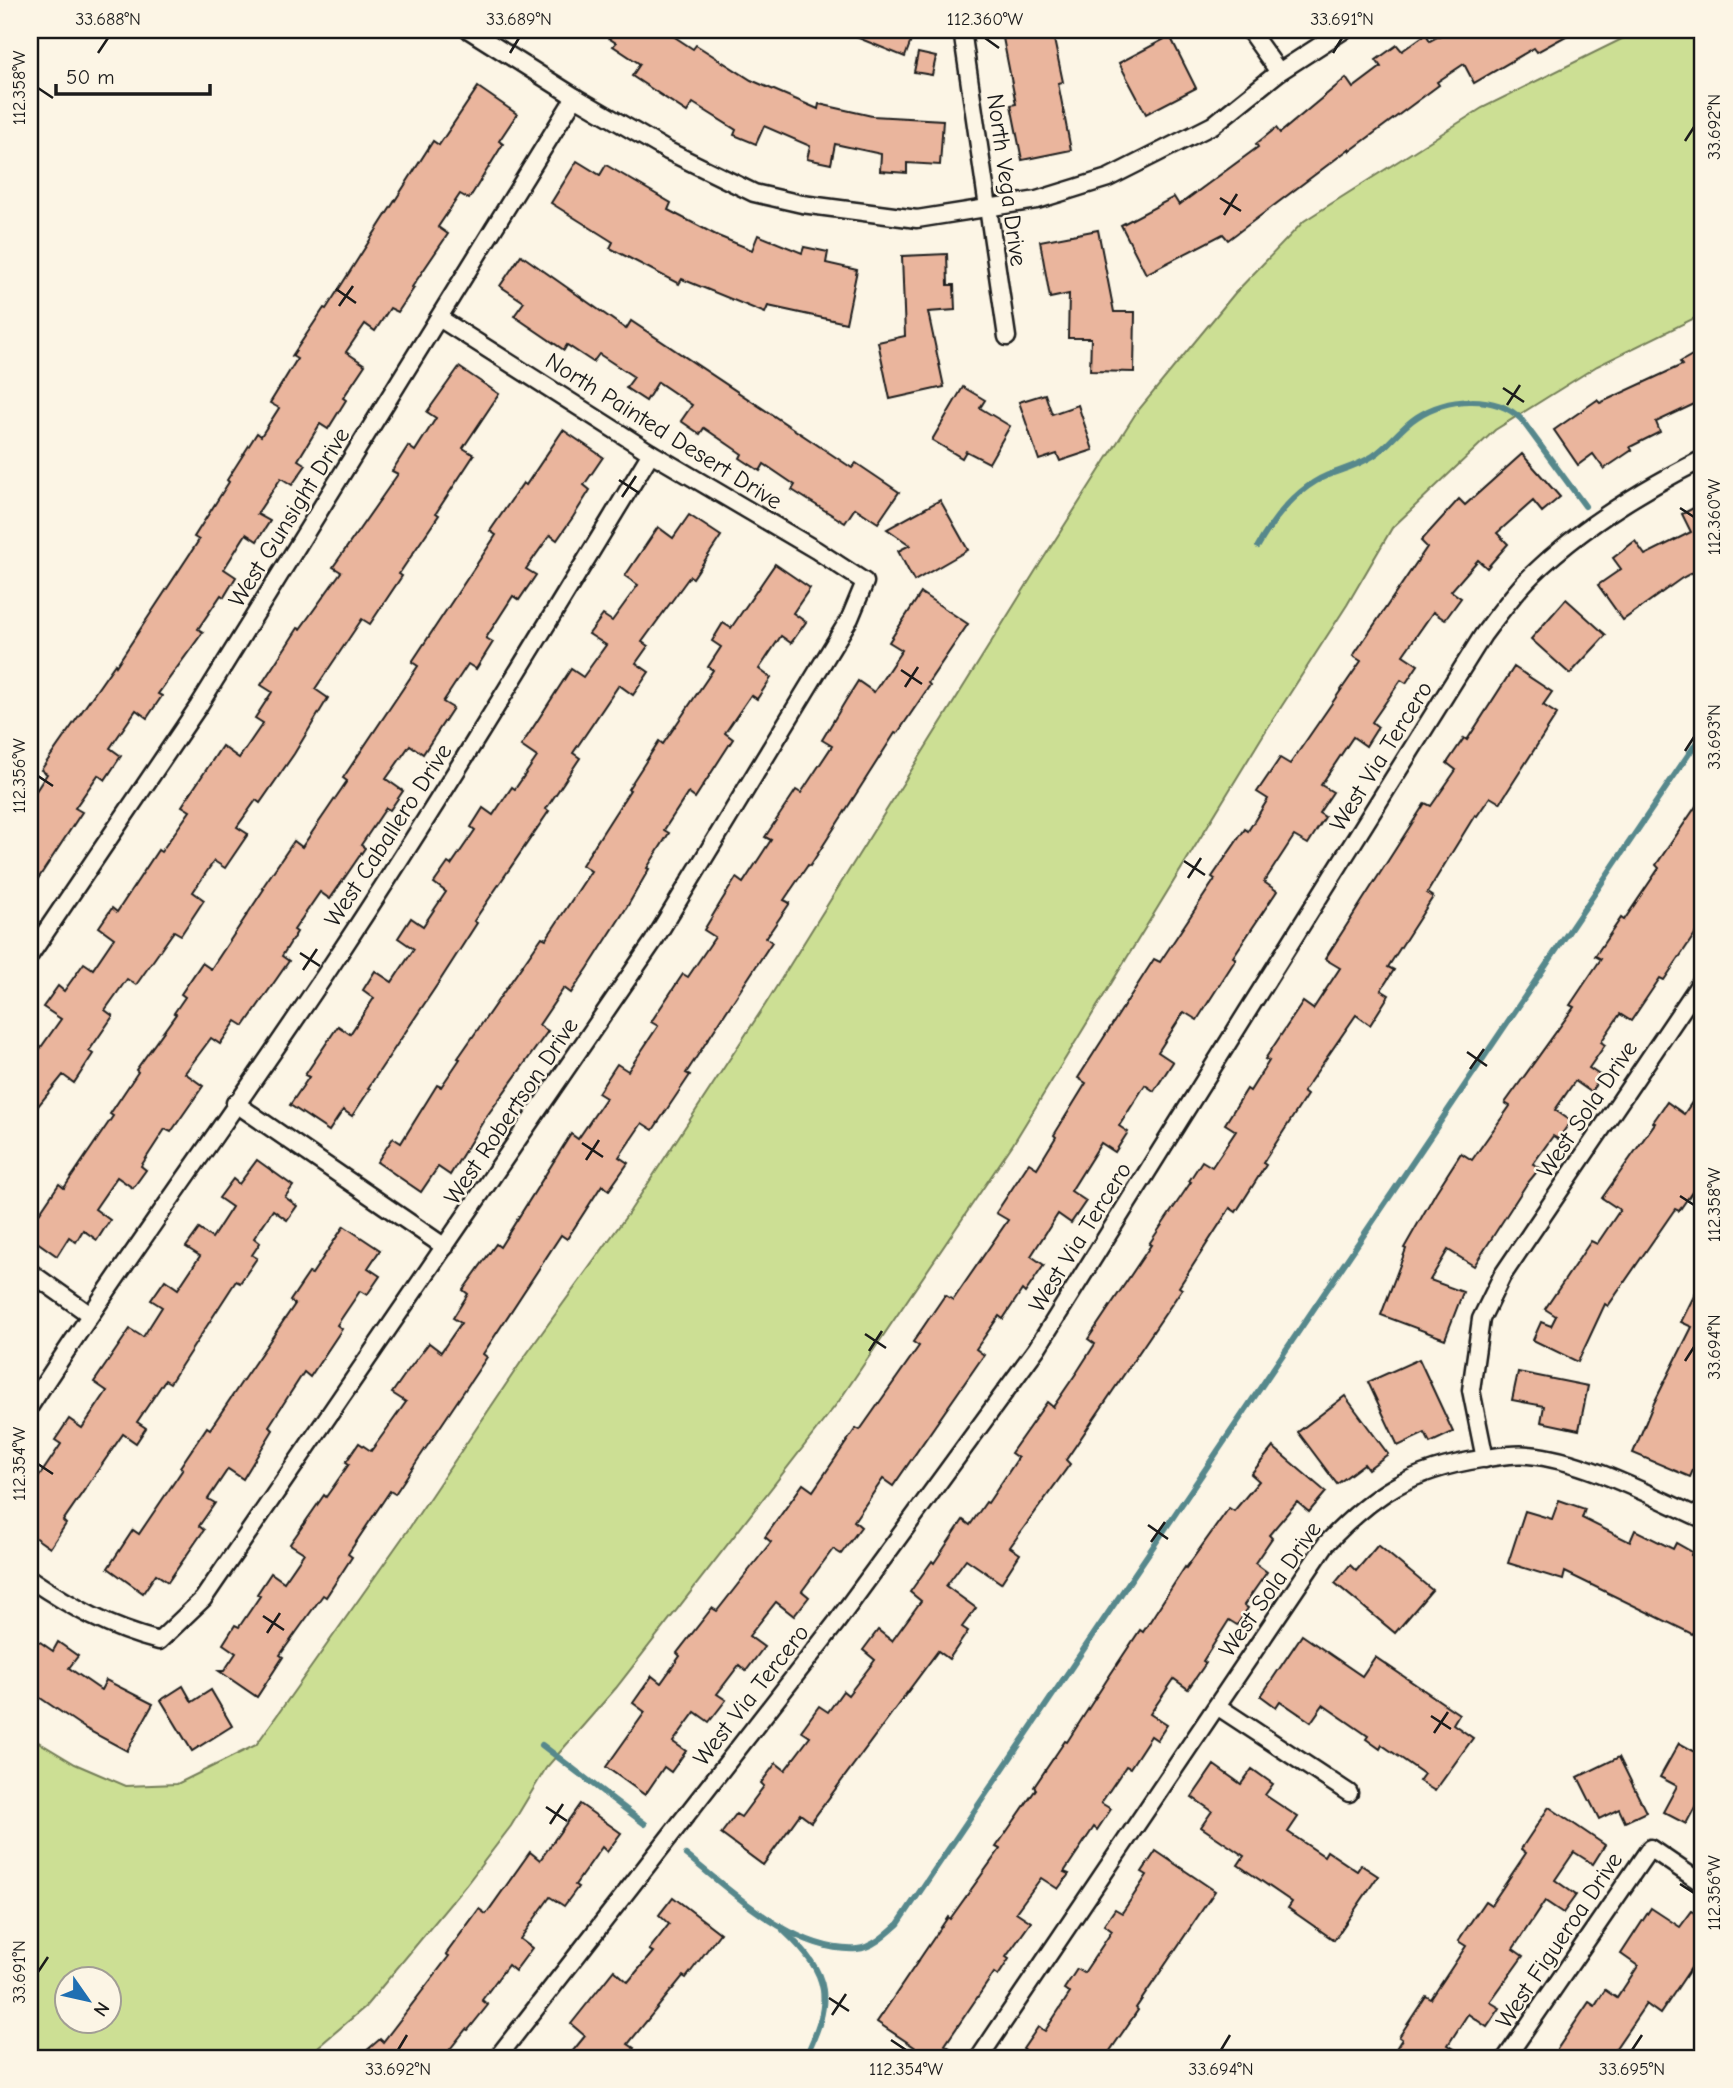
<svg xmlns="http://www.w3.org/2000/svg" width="1733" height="2088" font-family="'Comic Neue',sans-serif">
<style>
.green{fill:#ccdf94;stroke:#747e58;stroke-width:2;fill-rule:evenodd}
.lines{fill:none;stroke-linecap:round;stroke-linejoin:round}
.stream{stroke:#57888c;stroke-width:6}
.building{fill:#eab59d;stroke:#1c1c1c;stroke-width:2}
.minor-casing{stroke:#1c1c1c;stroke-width:21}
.minor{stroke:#fcf5e5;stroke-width:16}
.ticks{fill:none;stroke:#1c1c1c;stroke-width:2.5}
.labels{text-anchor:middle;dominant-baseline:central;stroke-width:5;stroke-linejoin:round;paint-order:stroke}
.street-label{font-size:24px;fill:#1c1c1c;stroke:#fcf5e5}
.neatline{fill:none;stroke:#1c1c1c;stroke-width:2.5}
.ticks-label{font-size:18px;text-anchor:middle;fill:#1c1c1c}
</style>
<rect width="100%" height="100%" fill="#fcf5e5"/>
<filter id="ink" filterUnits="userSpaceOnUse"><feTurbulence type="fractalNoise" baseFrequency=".0143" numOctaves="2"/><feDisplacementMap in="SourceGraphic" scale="14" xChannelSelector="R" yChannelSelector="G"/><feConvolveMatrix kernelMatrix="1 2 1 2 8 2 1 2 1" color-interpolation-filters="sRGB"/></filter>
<g filter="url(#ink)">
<!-- green -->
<path class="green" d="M1640 30H1703V314L1597 366 1495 430 1392 528 1347 605 1265 732 1013 1144 839 1401 616 1688 546 1768 511 1826 466 1885 365 2007 305 2058H30V1737L75 1764 126 1786 177 1784 256 1745 410 1527 523 1359 630 1211 765 1005 1036 570 1136 413 1235 293 1304 221 1482 108ZM66 1980H108V2022H66Z"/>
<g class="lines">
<!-- stream -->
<g class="stream">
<path d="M1258 546C1274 518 1297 488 1328 475 1344 469 1359 465 1373 456 1389 446 1400 428 1417 417 1446 398 1494 393 1521 419L1585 506"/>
<path d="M542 1745 645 1824"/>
<path d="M686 1855C732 1891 794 1953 857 1949 872 1948 887 1934 898 1924L1703 733"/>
<path d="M783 1930C832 1976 833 2000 805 2058"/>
</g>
</g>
<!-- building -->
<g class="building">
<path d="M596 30H664L693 49 696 45 751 80 818 109 819 104 872 116 943 120 940 165 907 163V173L880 171 881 154 835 144 831 164 807 159 810 146 764 126 756 144 734 135 736 130 693 103 687 112 632 76 640 64 613 46 616 43Z"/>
<path d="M839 30H915L905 57Z"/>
<path d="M1042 30H1052L1063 82 1058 83 1071 150 1022 160 1011 105 1016 104 1003 38Z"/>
<path d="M1450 30H1577L1537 52 1534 48 1474 83 1464 64 1437 82 1439 85 1350 151 1349 149 1228 240 1223 234 1146 274 1121 225 1174 197 1179 205 1258 147 1256 144 1276 128 1280 133 1346 78 1353 88 1381 67 1376 60 1397 45 1402 51 1426 34 1430 41Z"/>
<path d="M1170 36 1196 88 1146 114 1119 63Z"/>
<path d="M918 53 936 57 932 75 914 72Z"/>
<path d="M478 87 517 114 499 141 503 144 469 199 460 194 438 227 448 234 412 287 414 288 398 312 390 308 375 331 365 324 346 352 365 365 343 398 346 400 328 429 320 424 298 460 306 465 292 485 281 478 257 514 270 521 257 541 246 534 224 569 236 577 224 597 221 595 198 629 203 632 158 694 162 696 147 718 136 710 110 748 121 756 105 780 98 775 75 808 82 812 30 891V800L47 774 41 770 115 664 116 666 199 540 194 537 229 482 227 480 257 433 261 436 279 408 270 403 297 359 292 356 324 308 326 309 433 141 439 145Z"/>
<path d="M577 161 600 175 606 165 671 203 668 210 718 236 752 250 758 235 802 253 804 247 828 252 826 263 857 270 846 323 768 306 765 313 682 279 679 284 610 248 613 242 551 203Z"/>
<path d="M1098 230 1114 312H1135L1134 372 1090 371 1091 338H1068L1069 294 1050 298 1040 241Z"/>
<path d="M947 254 948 285H954L955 310 928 312 944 387 890 399 878 342 905 336 902 256Z"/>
<path d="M521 255 626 329 631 321 852 468 856 463 899 492 878 523 855 508 845 523 792 490 795 485 764 464 760 471 740 458 742 454 704 428 700 434 681 421 692 405 658 382 646 401 626 388 634 377 599 354 593 362 567 345 564 350 514 316 524 302 500 286Z"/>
<path d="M1703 349V400L1656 422 1660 432 1630 447 1632 450 1604 469 1593 454 1578 465 1554 430 1597 400 1600 403 1682 365 1680 362Z"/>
<path d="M459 367 499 394 463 448 474 455 436 513 439 515 399 574 402 576 370 624 362 619 315 689 328 698 294 754 260 803 256 800 237 827 248 834 225 868 214 861 193 892 204 900 181 935 174 931 136 985 127 979 105 1010 113 1016 89 1051 93 1054 74 1083 63 1075 30 1116V1043L39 1050 61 1019 43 1007 58 986 64 991 84 963 93 969 114 938 99 927 112 908 117 912 158 850 161 852 190 811 182 806 222 746 239 758 263 723 255 718 272 692 261 685 298 628 300 629 341 572 333 567 398 474 392 471 408 446 415 451 436 418 427 412Z"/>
<path d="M963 387 985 400 980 408 1010 426 989 463 966 451 962 458 932 440Z"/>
<path d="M1045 394 1052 414 1078 405 1093 450 1060 461 1057 454 1039 460 1019 402Z"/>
<path d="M563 430 603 457 584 485 590 490 573 517 557 540 550 535 526 569 536 575 519 600 513 596 486 638 493 642 476 669 468 664 443 702 453 708 423 754 410 745 386 779 403 791 390 810 386 808 361 845 365 848 330 899 320 892 294 930 297 932 282 956 289 961 244 1026 236 1021 220 1044 211 1038 185 1073 203 1086 171 1132 165 1129 141 1166 146 1170 133 1188 117 1177 95 1209 110 1220 97 1240 83 1230 76 1242 69 1237 57 1256 30 1237V1227L59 1184 64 1188 113 1116 110 1114 138 1072 136 1070 176 1014 174 1013 185 997 181 994 202 963 211 969 264 889 262 888 294 841 302 847 347 781 343 778 418 666 412 662 496 535 490 531 523 483 526 485Z"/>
<path d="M1522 454 1560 497 1542 512 1533 501 1497 533 1508 544 1487 568 1478 560 1451 591 1461 598 1445 620 1433 612 1403 655 1418 665 1406 683 1401 680 1372 722 1378 727 1366 746 1353 737 1321 785 1333 792 1319 813 1325 817 1308 844 1294 836 1264 882 1277 891 1233 957 1236 959 1197 1020 1184 1012 1158 1052 1173 1062 1154 1091 1145 1085 1119 1126 1128 1132 1115 1152 1101 1143 1071 1191 1086 1201 1071 1223 1058 1214 1031 1256 1044 1265 1025 1293 1022 1290 1003 1319 999 1316 976 1349 984 1355 893 1486 883 1479 854 1521 861 1527 841 1554 833 1549 802 1591 809 1597 794 1616 776 1602 749 1636 764 1647 746 1671 739 1665 717 1694 726 1700 709 1722 695 1712 673 1742 686 1751 671 1772 664 1767 645 1795 606 1767 645 1712 633 1703 652 1676 661 1683 680 1656 677 1653 712 1608 717 1611 771 1542 765 1537 803 1484 813 1491 856 1428 860 1430 919 1346 913 1342 945 1295 953 1300 1008 1220 996 1213 1029 1163 1037 1168 1056 1137 1054 1135 1086 1083 1078 1078 1154 959 1160 962 1215 879 1212 877 1245 829 1248 831 1268 799 1257 792 1280 758 1290 764 1361 661 1353 656 1427 547 1421 541 1459 499 1465 505Z"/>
<path d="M940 500 968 550 914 581 898 551 910 545 887 529Z"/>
<path d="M1703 503V567L1682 578 1623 620 1598 585 1621 569 1613 558 1635 541 1645 555 1691 532 1682 514Z"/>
<path d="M689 515 721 536 693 578 690 576 642 642 648 646 636 663 649 672 633 695 619 685 573 753 580 758 546 809 549 811 474 921 477 923 439 982 368 1088 370 1089 352 1116 343 1110 329 1131 290 1105 309 1077 305 1075 338 1026 350 1034 374 998 363 990 375 971 392 982 414 949 398 938 411 918 423 926 446 892 434 883 448 863 451 865 475 830 471 827 483 808 493 815 512 787 515 789 537 757 521 746 571 669 583 677 606 645 589 634 603 615 612 621 638 585 625 576 658 527 673 538Z"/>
<path d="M775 564 810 588 793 613 806 622 791 643 781 636 759 669 771 678 757 699 751 695 725 733 733 739 695 798 688 793 664 830 669 833 647 868 649 869 627 907 588 968 571 993 564 988 539 1025 548 1031 484 1120 450 1175 438 1167 421 1192 377 1162 393 1138 401 1143 437 1085 441 1087 460 1059 458 1058 542 937 546 939 591 871 582 865 630 790 628 789 659 741 663 744 713 670 708 667 721 647 712 641 723 623 731 628Z"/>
<path d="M921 593 968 624 928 683 930 685 897 734 895 733 810 866 808 865 784 900 790 903 766 938 772 942 686 1073 690 1075 653 1130 642 1123 619 1157 628 1163 609 1190 602 1185 567 1239 561 1235 483 1354 487 1357 395 1494 390 1491 348 1554 352 1557 326 1597 323 1595 280 1655 283 1657 257 1697 219 1671H224L236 1653 223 1644 235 1625 239 1627 260 1596 257 1594 271 1573 284 1582 304 1553 290 1544 324 1495 326 1497 349 1464 346 1462 359 1443 371 1451 384 1433 406 1402 392 1393 406 1373 429 1343 441 1352 461 1323 453 1318 468 1294 463 1290 496 1244 500 1247 571 1134 578 1139 606 1098 598 1093 617 1064 628 1071 658 1026 651 1022 683 974 688 977 715 937 704 930 722 900 736 878 743 883 771 840 765 837 796 790 801 793 832 746 822 740 846 700 858 681 874 692 902 650 889 642Z"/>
<path d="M1566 599 1606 635 1570 674 1531 639Z"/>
<path d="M1514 667 1552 692 1543 705 1557 714 1500 803 1490 797 1477 816 1475 815 1427 893 1433 897 1388 967 1394 970 1381 990 1389 995 1370 1025 1356 1015 1303 1092 1307 1095 1263 1163 1266 1165 1236 1212 1230 1208 1179 1287 1182 1289 1066 1460 1070 1464 1010 1547 1020 1554 1001 1583 966 1559 946 1586 976 1608 962 1627 968 1631 949 1659 938 1651 811 1822 800 1814 763 1865 721 1834 736 1814 741 1817 764 1786 761 1783 776 1763 785 1770 810 1737 801 1731 819 1706 828 1712 843 1691 848 1695 875 1660 863 1650 878 1630 892 1641 921 1601 910 1592 932 1561 934 1563 963 1520 970 1525 986 1502 988 1503 1018 1458 1011 1453 1047 1402 1053 1407 1077 1372 1095 1344 1088 1339 1151 1245 1149 1244 1191 1182 1189 1181 1202 1161 1212 1167 1236 1131 1225 1124 1247 1089 1250 1091 1269 1061 1265 1059 1303 1002 1313 1009 1340 968 1325 959 1425 803 1431 806 1456 770 1447 763 1464 738 1467 740Z"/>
<path d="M1703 796V922L1664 980 1660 978 1631 1021 1620 1014 1601 1042 1605 1045 1589 1068 1601 1076 1591 1092 1575 1081 1555 1110 1571 1121 1558 1139 1553 1136 1533 1164 1540 1168 1526 1185 1474 1266 1448 1250 1430 1280 1463 1292 1445 1339 1381 1315 1406 1249 1404 1248 1436 1192 1461 1153 1472 1160 1510 1106 1505 1103 1574 1007 1570 1005 1601 959 1595 956 1621 918 1624 920 1659 868 1656 865Z"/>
<path d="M1703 1086V1176L1679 1211 1675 1209 1608 1306 1605 1304 1578 1362 1533 1340 1541 1322 1551 1326 1556 1316 1545 1309 1591 1241 1597 1244 1620 1210 1602 1198 1655 1123 1653 1122 1667 1102 1684 1114Z"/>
<path d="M257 1160 293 1186 285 1197 297 1206 287 1220 273 1210 254 1238 260 1243 252 1255 257 1258 240 1283 236 1281 170 1383 165 1380 137 1422 146 1428 136 1443 123 1434 63 1521 66 1524 50 1548 30 1534V1490L61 1444 55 1440 69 1419 82 1428 107 1391 94 1382 130 1329 143 1337 162 1307 151 1300 165 1280 178 1289 200 1256 186 1247 199 1229 212 1238 232 1207 219 1198 233 1179 239 1184Z"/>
<path d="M344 1226 380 1250 368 1268 380 1276 367 1295 360 1291 337 1325 342 1329 310 1377 304 1372 269 1426 273 1430 243 1479 228 1469 208 1499 215 1503 199 1526 204 1530 168 1582 156 1574 143 1593 108 1568 133 1530 139 1534 183 1469 180 1467 207 1427 210 1429 245 1377 295 1304 290 1301 309 1273 312 1274Z"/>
<path d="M1703 1278V1448L1690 1477 1633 1453 1653 1405 1692 1327 1681 1322Z"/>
<path d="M1419 1359 1453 1432 1430 1443 1425 1433 1398 1446 1368 1382Z"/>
<path d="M1518 1372 1588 1386 1579 1430 1541 1422 1544 1406 1512 1400Z"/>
<path d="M1345 1396 1388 1454 1368 1469 1364 1464 1337 1484 1298 1432Z"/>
<path d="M1273 1447 1326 1492 1309 1512 1297 1502 1269 1535 1272 1538 1255 1563 1267 1572 1244 1605 1248 1608 1237 1625 1229 1620 1203 1661 1206 1663 1188 1689 1174 1679 1150 1714 1167 1725 1157 1740 1151 1736 1130 1768 1126 1766 1101 1803 1111 1809 1097 1830 1094 1827 1064 1872 1069 1874 1058 1889 1041 1878 1016 1912 1031 1922 1006 1957 1009 1959 998 1976 994 1973 966 2014 945 2045 950 2048 943 2058H931L877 2022 948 1917 950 1919 1000 1849 996 1847 1036 1789 1034 1787 1065 1741 1067 1742 1110 1675 1140 1630 1143 1632 1185 1567 1186 1568 1229 1508 1234 1511 1259 1481 1251 1474Z"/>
<path d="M1559 1500 1585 1509 1582 1518 1630 1542 1635 1530 1673 1549 1676 1543 1692 1552 1691 1555 1703 1561V1613L1692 1634 1565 1572 1563 1580 1508 1563 1525 1511 1552 1519Z"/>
<path d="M1378 1545 1432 1590 1395 1633 1335 1583 1350 1565 1356 1571Z"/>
<path d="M30 1635 53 1651 58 1642 78 1656 69 1668 101 1690 106 1680 153 1704 127 1751 86 1729 30 1691Z"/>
<path d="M1302 1635 1362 1676 1375 1657 1459 1714 1453 1724 1473 1738 1435 1791 1419 1781 1424 1774 1382 1745 1380 1749 1366 1739 1368 1736 1323 1705 1311 1722 1280 1701 1276 1707 1261 1696Z"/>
<path d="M183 1686 192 1702 211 1690 232 1726 192 1751 161 1700Z"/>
<path d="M1679 1743 1703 1756V1792L1686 1824 1663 1812 1677 1786 1660 1777Z"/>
<path d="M1619 1757 1646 1812 1625 1822 1619 1809 1599 1819 1578 1777Z"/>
<path d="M1214 1765 1241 1784 1252 1769 1273 1784 1265 1795 1298 1817 1288 1832 1324 1856 1327 1851 1357 1871 1361 1865 1378 1876 1334 1940 1288 1908 1292 1902 1238 1865 1244 1856 1201 1827 1212 1811 1192 1797Z"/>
<path d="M580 1804 621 1833 607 1852 602 1847 575 1885 578 1887 564 1906 550 1897 520 1939 532 1948 515 1971 508 1965 482 2000 488 2005 468 2030 466 2029 443 2058H358L380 2039 383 2042 449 1956 446 1954 479 1909 486 1914 530 1852 540 1860Z"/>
<path d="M1549 1807 1605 1845 1593 1864 1574 1852 1555 1880 1576 1895 1563 1913 1545 1901 1513 1949 1523 1956 1490 2002 1500 2008 1487 2027 1468 2014 1448 2045 1469 2058H1390L1402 2039 1399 2037 1426 1996 1431 1999 1466 1946 1458 1941 1485 1901 1491 1905 1526 1853 1521 1849Z"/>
<path d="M1156 1851 1215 1891 1136 2008 1138 2010 1105 2058H1037L1023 2049 1038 2027 1045 2031 1070 1993 1064 1989 1077 1969 1084 1973 1112 1931 1104 1925 1115 1909 1122 1913 1147 1875 1142 1872Z"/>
<path d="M673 1897 720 1933 686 1978 683 1976 628 2044 634 2048 627 2058H567L585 2036 571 2024 614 1970 628 1982 653 1952 649 1950 669 1924 659 1915Z"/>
<path d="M1651 1908 1680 1927 1692 1911 1703 1919V1962L1697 1972 1691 1968 1660 2014 1646 2004 1609 2058H1567L1556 2051 1589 2002 1595 2006 1605 1990 1617 1998 1638 1966 1621 1954Z"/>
</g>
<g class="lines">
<defs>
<g id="minor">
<path d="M469 30 575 97 668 151 754 193 802 204 917 219 1037 200 1108 178 1213 125 1279 72 1344 30"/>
<path d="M962 30 1007 337"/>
<path d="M1249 30 1279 72"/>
<path d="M30 955 198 707 575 97"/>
<path d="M235 1103 445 1247"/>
<path d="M30 1272 89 1314"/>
<path d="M30 1406C128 1254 237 1109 337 957 446 792 548 622 651 453"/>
<path d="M1485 1459 1471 1390 1481 1319 1502 1276 1703 979"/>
<path d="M30 1579C73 1608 109 1628 159 1641L203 1599 653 942 850 618 865 582 816 550 651 453 439 318"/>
<path d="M1217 1706 1349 1793"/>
<path d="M497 2058 836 1623 1037 1348 1483 635C1498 615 1513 594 1531 576 1581 527 1641 490 1703 459"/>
<path d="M979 2058 1326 1544C1374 1493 1411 1470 1481 1459 1495 1457 1514 1453 1528 1455 1583 1459 1653 1497 1703 1519"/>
<path d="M1506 2058 1650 1848 1703 1884"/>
</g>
</defs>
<!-- minor casing -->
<use href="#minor" class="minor-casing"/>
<!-- minor -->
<use href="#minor" class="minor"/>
</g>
</g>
<!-- ticks -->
<path class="ticks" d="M985 38 999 48M98 53 108 38M510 53 519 38M1333 53 1342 38M38 88 53 98M1685 141 1694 127M1220 198 1241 211M1224 215 1237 194M336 289 356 303M339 306 353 286M1503 388 1524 402M1507 405 1520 385M619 480 639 493M622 497 636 476M1680 508 1694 517M901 670 922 684M905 687 918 667M1685 751 1694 737M38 776 53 786M1184 861 1205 875M1188 878 1201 858M300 953 320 966M303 970 317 949M1467 1052 1487 1066M1470 1069 1484 1049M582 1143 603 1157M586 1160 599 1140M1680 1196 1694 1205M865 1334 886 1348M869 1351 882 1331M1685 1361 1694 1347M38 1464 53 1474M1148 1525 1168 1539M1151 1542 1165 1522M263 1616 284 1630M267 1633 280 1613M1431 1716 1451 1729M1434 1733 1448 1712M546 1807 567 1821M550 1824 563 1804M1680 1884 1694 1893M38 1972 48 1957M829 1998 849 2011M832 2015 846 1994M891 2040 906 2050M398 2050 407 2035M1221 2050 1230 2035M1632 2050 1642 2035"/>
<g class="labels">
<!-- street labels -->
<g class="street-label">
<text transform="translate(1007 180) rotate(82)">North Vega Drive</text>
<text transform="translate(664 431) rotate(32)">North Painted Desert Drive</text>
<text transform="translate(289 517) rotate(-58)">West Gunsight Drive</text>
<text transform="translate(1381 756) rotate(-58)">West Via Tercero</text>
<text transform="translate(388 835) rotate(-57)">West Caballero Drive</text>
<text transform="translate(1587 1109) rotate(-56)">West Sola Drive</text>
<text transform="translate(511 1111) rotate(-56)">West Robertson Drive</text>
<text transform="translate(1080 1237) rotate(-58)">West Via Tercero</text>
<text transform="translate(1270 1589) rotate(-55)">West Sola Drive</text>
<text transform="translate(751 1695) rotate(-52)">West Via Tercero</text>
<text transform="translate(1559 1940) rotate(-56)">West Figueroa Drive</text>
</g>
</g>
<!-- margin -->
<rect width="1733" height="2088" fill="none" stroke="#fcf5e5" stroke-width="77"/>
<!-- north arrow -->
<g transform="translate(88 2000) rotate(124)"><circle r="33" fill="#fcf5e5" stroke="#a29e95" stroke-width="2"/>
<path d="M0-5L12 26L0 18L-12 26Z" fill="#1f6fb2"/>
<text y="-10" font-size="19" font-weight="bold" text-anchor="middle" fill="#1c1c1c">N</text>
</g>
<!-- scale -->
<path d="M56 84v10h154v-10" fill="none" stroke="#1c1c1c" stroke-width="3.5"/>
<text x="66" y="84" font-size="21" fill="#1c1c1c" stroke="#fcf5e5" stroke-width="5" paint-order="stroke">50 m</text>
<rect x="38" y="38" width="1656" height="2012" class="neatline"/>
<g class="ticks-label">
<text x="108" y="25">33.688°N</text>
<text x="519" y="25">33.689°N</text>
<text x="985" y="25">112.360°W</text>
<text x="1342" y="25">33.691°N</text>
<text transform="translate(19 88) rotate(-90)" y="6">112.358°W</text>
<text transform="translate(1714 127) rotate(-90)" y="6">33.692°N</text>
<text transform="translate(1714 517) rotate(-90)" y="6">112.360°W</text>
<text transform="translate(1714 737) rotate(-90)" y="6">33.693°N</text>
<text transform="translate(19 776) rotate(-90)" y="6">112.356°W</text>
<text transform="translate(1714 1205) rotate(-90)" y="6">112.358°W</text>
<text transform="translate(1714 1347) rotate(-90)" y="6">33.694°N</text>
<text transform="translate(19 1464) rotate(-90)" y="6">112.354°W</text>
<text transform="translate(1714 1893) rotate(-90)" y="6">112.356°W</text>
<text transform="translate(19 1972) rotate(-90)" y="6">33.691°N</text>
<text x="398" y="2075">33.692°N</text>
<text x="906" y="2075">112.354°W</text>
<text x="1221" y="2075">33.694°N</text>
<text x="1632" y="2075">33.695°N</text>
</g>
</svg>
